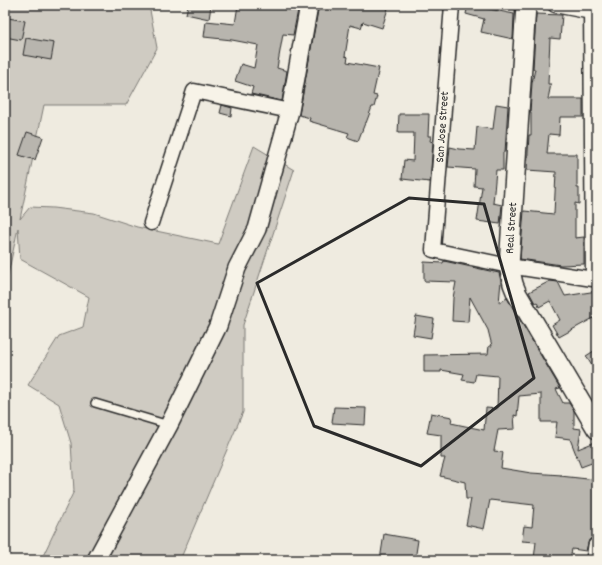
<svg xmlns="http://www.w3.org/2000/svg" width="602" height="565" font-family="Dekko,sans-serif">
<style>
.green{fill:#cfcbc2;stroke:#7d7b76}
.building{fill:#b8b5ae;stroke:#2b2b2b}
.lines{fill:none;stroke-linecap:round;stroke-linejoin:round}
.service-casing{stroke:#2b2b2b;stroke-width:10}
.minor-casing{stroke:#2b2b2b;stroke-width:17}
.tertiary-casing{stroke:#2b2b2b;stroke-width:20}
.secondary-casing{stroke:#2b2b2b;stroke-width:22}
.service{stroke:#f7f3e8;stroke-width:7}
.minor{stroke:#f7f3e8;stroke-width:14}
.tertiary{stroke:#f7f3e8;stroke-width:17}
.secondary{stroke:#f7f3e8;stroke-width:19}
.marked{fill:none;stroke:#2b2b2b;stroke-width:3;stroke-linejoin:round}
.labels{text-anchor:middle;dominant-baseline:central;stroke-width:3.5;stroke-linejoin:round;paint-order:stroke}
.street-label{font-size:12px;fill:#2b2b2b;stroke:#f7f3e8}
</style>
<rect width="100%" height="100%" fill="#efebe0"/>
<filter id="ink" filterUnits="userSpaceOnUse"><feTurbulence type="fractalNoise" baseFrequency=".025" numOctaves="2"/><feDisplacementMap in="SourceGraphic" scale="8" xChannelSelector="R" yChannelSelector="G"/><feConvolveMatrix kernelMatrix="1 2 1 2 8 2 1 2 1" color-interpolation-filters="sRGB"/></filter>
<g filter="url(#ink)">
<!-- green -->
<path class="green" d="M5 5H149L157 48 126 105H44L20 219 30 207 53 208 94 213 137 227 218 244 254 146 294 170 243 325V412L180 560H41L74 491 71 443 59 404 28 385 59 336 83 327 89 297 20 259 18 228 6 284 5 303Z"/>
<!-- building -->
<g class="building">
<path d="M188 5H205L211 6 209 19 186 14Z"/>
<path d="M238 5H299L293 35 283 34 277 68 287 71 282 101 251 94 253 87 235 81 241 64 254 68 258 45 232 40 204 37 206 21 235 24Z"/>
<path d="M319 5 347 9 349 5H389L382 28 363 22 361 28 350 25 345 56 348 57 347 62 379 68 373 95 377 96 374 107H372L366 123H365L358 141 347 137 349 133 309 121 310 118 299 115Z"/>
<path d="M468 5H484V8L514 14 513 39 481 32 484 19 466 14Z"/>
<path d="M536 14 562 15 560 39 550 38 548 84H551L548 99H583V117H560L559 135 549 134 547 154H577V188H579V204L575 203V238L584 237V264L561 265 520 259 524 211 554 214 556 172 527 170 529 135H531V112H530L532 83 535 69H533Z"/>
<path d="M8 18 25 21 21 40 5 37Z"/>
<path d="M26 38 54 43 51 60 23 55Z"/>
<path d="M496 104 508 106 505 152H503V170H496L493 203 502 205 500 224 477 221 482 187 474 186 475 169 448 167 450 147 459 149 475 150 477 127 493 129Z"/>
<path d="M222 105 232 108 231 116 220 113Z"/>
<path d="M399 114H429L428 136H431L430 141 433 142 430 182 402 179 404 160 413 161 414 133H398Z"/>
<path d="M27 132 43 137 35 160 19 155Z"/>
<path d="M444 261 499 273 501 281 499 303 507 298 560 388 556 389 563 403H569L574 411V428L581 429 578 449 595 442 597 448V461L581 467 570 439 555 437 557 422H541V394L519 396 517 416 514 415 515 429 498 430 494 451 503 452 501 468 531 473 562 475 560 476 597 480V532H594V537L589 540 586 551 572 549 570 560 534 559 536 542 522 541 524 526 532 527 534 505 490 500 484 529 466 525 471 499H466L465 482 440 476 445 458H441V435L427 433 431 413 452 417 451 423 484 430 486 408 497 409 498 376 476 374 474 382 462 380 464 374 441 370V372H424V355L488 354 489 346H492L488 330 470 297 468 322 452 321 453 298 456 282 424 281V262L443 263Z"/>
<path d="M550 281 558 282 565 296 597 291V316L559 337 552 325 560 320 550 301 539 307 537 302 535 303 529 292Z"/>
<path d="M416 316 434 319 431 338 413 335Z"/>
<path d="M597 349V374L586 356Z"/>
<path d="M334 407 366 408 365 425 332 423Z"/>
<path d="M384 534 418 540 415 560H380Z"/>
</g>
<g class="lines">
<defs>
<path id="service" d="M95 403 169 425"/>
<g id="minor">
<path d="M452 5 433 250 509 266 593 279 591 5"/>
<path d="M555 5 597 13"/>
<path d="M151 223 194 91 290 111"/>
</g>
<g id="tertiary">
<path d="M96 560 169 425 218 326 237 268 257 229 290 111 309 5"/>
<path d="M595 560 597 546"/>
</g>
<path id="secondary" d="M526 5 509 266 513 284 517 294 597 429"/>
</defs>
<!-- service casing -->
<use href="#service" class="service-casing"/>
<!-- minor casing -->
<use href="#minor" class="minor-casing"/>
<!-- tertiary casing -->
<use href="#tertiary" class="tertiary-casing"/>
<!-- secondary casing -->
<use href="#secondary" class="secondary-casing"/>
<!-- service -->
<use href="#service" class="service"/>
<!-- minor -->
<use href="#minor" class="minor"/>
<!-- tertiary -->
<use href="#tertiary" class="tertiary"/>
<!-- secondary -->
<use href="#secondary" class="secondary"/>
</g>
</g>
<!-- marked area -->
<path class="marked" d="M409 198 484 204 534 378 421 466 314 426 257 283Z"/>
<g class="labels">
<!-- street labels -->
<g class="street-label">
<text transform="translate(443 127) rotate(-86)">San Jose Street</text>
<text transform="translate(512 228) rotate(-86)">Real Street</text>
</g>
</g>
<!-- margin -->
<rect width="602" height="565" fill="none" stroke="#f7f3e8" stroke-width="20"/>
<rect x="10" y="10" width="582" height="545" fill="none" stroke="#2b2b2b" stroke-width="1.5" filter="url(#ink)"/>
</svg>
